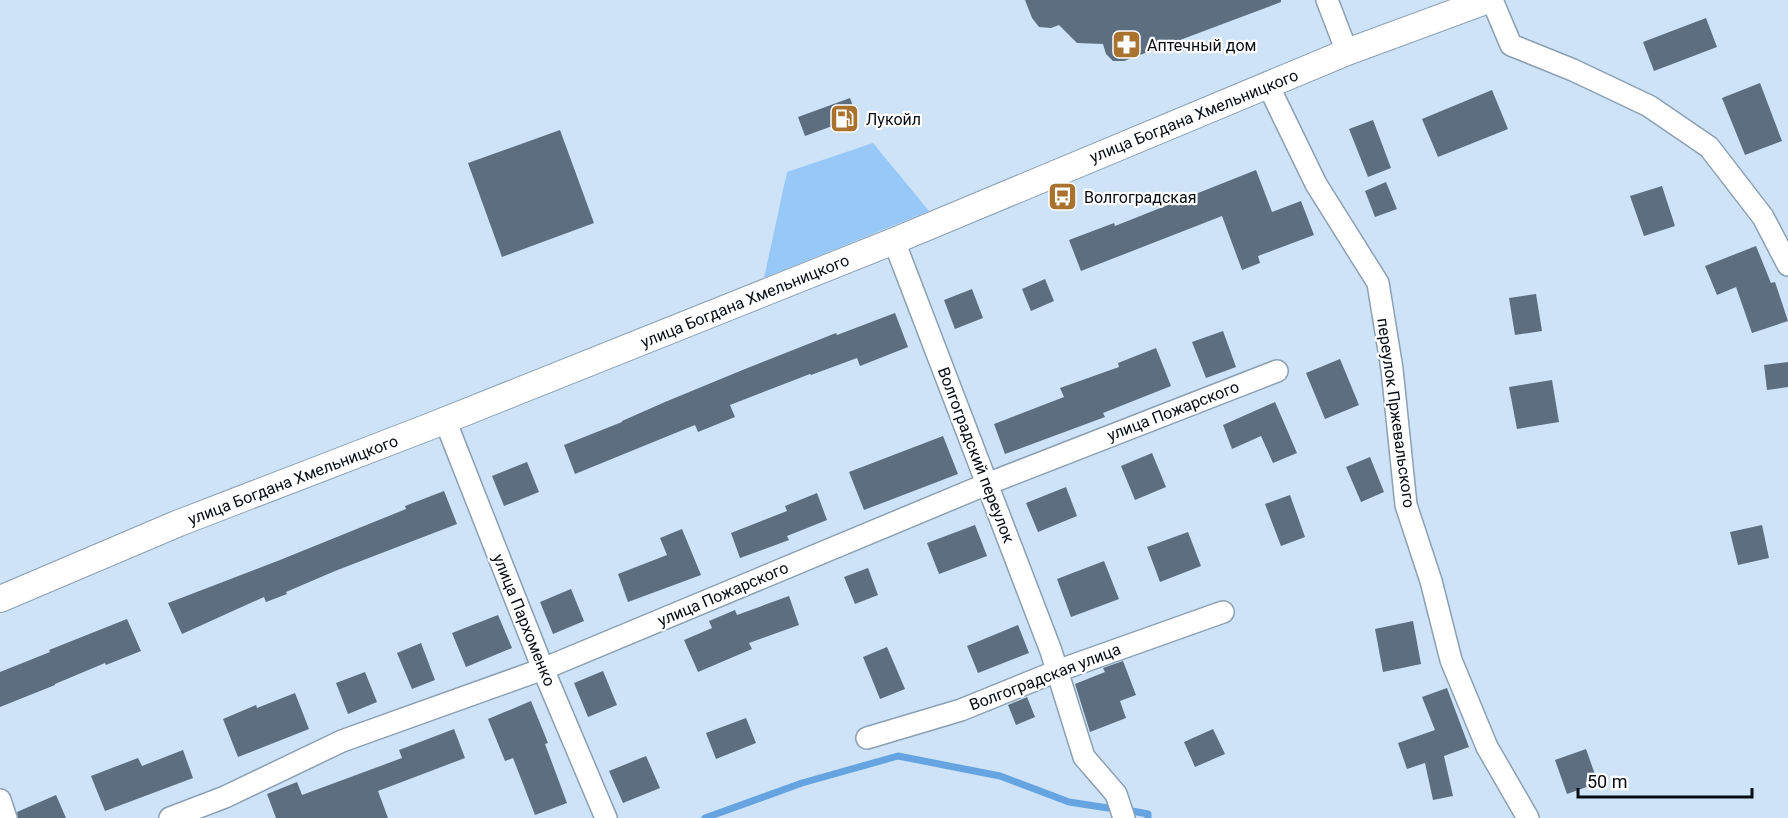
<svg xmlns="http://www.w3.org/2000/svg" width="1788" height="818" font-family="Roboto,sans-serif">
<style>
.green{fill:#97c8f7}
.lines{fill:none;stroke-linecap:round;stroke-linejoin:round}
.stream{stroke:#65a4e0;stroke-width:7}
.building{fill:#5c6e80}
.minor-casing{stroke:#8ca0b3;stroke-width:24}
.tertiary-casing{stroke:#8ca0b3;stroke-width:28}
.minor{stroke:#fff;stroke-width:21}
.tertiary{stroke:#fff;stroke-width:26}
.labels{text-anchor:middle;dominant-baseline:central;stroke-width:4.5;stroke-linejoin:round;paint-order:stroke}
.poi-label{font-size:16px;fill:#060c13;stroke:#fff;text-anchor:start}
.street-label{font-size:16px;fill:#060c13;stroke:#fff}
</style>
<rect width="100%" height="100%" fill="#cee3f7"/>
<!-- green -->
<path class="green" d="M873 143 929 211 764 278 787 172Z"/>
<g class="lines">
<!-- stream -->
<g class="stream">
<path d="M1132 811 1148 814V818"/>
<path d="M705 818 802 783 898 756 1000 776 1069 802 1108 808"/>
</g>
</g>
<!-- building -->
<g class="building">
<path d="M1025 0H1281V2L1124 61H1113L1106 54 1103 44 1077 43 1059 25 1051 28 1039 27 1032 18Z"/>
<path d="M1706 18 1717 47 1654 71 1643 42Z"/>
<path d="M1760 83 1782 141 1745 155 1722 98Z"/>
<path d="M1492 90 1508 129 1438 157 1422 119Z"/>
<path d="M850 98 857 117 805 136 798 117Z"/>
<path d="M1373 120 1391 168 1368 177 1349 129Z"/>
<path d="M560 130 594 223 502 257 468 163Z"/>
<path d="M1256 170 1272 212 1301 201 1314 235 1258 256 1260 263 1242 270 1222 216 1081 271 1069 240 1114 223 1115 226Z"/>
<path d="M1386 182 1397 209 1375 217 1365 191Z"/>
<path d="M1662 186 1675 226 1644 236 1630 196Z"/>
<path d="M1756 246 1771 283 1775 282 1788 321 1752 333 1736 287 1717 295 1705 266Z"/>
<path d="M1045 279 1054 301 1031 311 1022 289Z"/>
<path d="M972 289 983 318 955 329 944 300Z"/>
<path d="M1536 294 1542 331 1515 335 1509 298Z"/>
<path d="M895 313 908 347 860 366 857 358 811 375 810 374 730 405 735 417 698 432 695 425 575 474 564 445 622 422V421L665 402 745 369 836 333 837 335Z"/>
<path d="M1223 331 1236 367 1206 378 1192 342Z"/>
<path d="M1156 348 1171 386 1103 413 1105 417 1005 454 994 424 1064 397 1060 388 1119 367 1118 363Z"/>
<path d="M1340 359 1359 405 1325 419 1306 373Z"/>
<path d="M1788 362V387L1767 390 1764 365Z"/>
<path d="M1552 380 1559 422 1517 429 1509 387Z"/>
<path d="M1275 402 1297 453 1273 463 1261 436 1232 449 1223 425Z"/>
<path d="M943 436 958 474 864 510 849 472Z"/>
<path d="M1152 453 1166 487 1135 500 1121 466Z"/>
<path d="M1370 457 1384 492 1361 502 1346 467Z"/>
<path d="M527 462 539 492 504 506 492 476Z"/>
<path d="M1066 487 1077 516 1038 532 1026 503Z"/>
<path d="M444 491 457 524 335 571 286 592 287 594 266 602 264 597 182 634 168 603 280 560 406 509 405 506Z"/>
<path d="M817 493 827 520 787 536 789 540 740 558 731 533 787 511 785 506Z"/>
<path d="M1290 495 1305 537 1281 546 1265 504Z"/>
<path d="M975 525 987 556 939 574 927 543Z"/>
<path d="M1762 525 1769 558 1738 565 1730 532Z"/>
<path d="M682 529 701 575 628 602 618 574 667 555 660 538Z"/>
<path d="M1188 532 1201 566 1160 582 1147 547Z"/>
<path d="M1104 561 1119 599 1071 617 1057 579Z"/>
<path d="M868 568 878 595 855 604 844 577Z"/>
<path d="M571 589 584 621 553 634 540 602Z"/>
<path d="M789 596 799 625 749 643 752 649 698 672 684 640 712 628 709 621 735 610 737 615Z"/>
<path d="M498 615 512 648 466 667 452 633Z"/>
<path d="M127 619 141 651 106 665 105 663 55 684V685L0 707V672L50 652 49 650Z"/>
<path d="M1413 621 1421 664 1383 672 1375 629Z"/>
<path d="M1018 625 1029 653 978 673 967 646Z"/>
<path d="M421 643 435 680 412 689 397 653Z"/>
<path d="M887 647 905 689 880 699 863 657Z"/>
<path d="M1123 661 1136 695 1120 701 1126 718 1090 732 1075 684 1105 672 1103 668Z"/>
<path d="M603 671 617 705 588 717 574 683Z"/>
<path d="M365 672 377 702 348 714 336 683Z"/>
<path d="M1447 688 1469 747 1444 756 1453 796 1433 800 1425 763 1407 769 1398 743 1435 730 1422 697Z"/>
<path d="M295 693 309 729 238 757 223 719 256 705 257 708Z"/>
<path d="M1027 697 1035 717 1016 725 1008 705Z"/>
<path d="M531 701 548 743 545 744 567 803 535 815 513 758 505 761 488 719Z"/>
<path d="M746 718 756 743 716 759 706 733Z"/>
<path d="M454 729 465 758 378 791 388 818H276L267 794 297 782 302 795 402 758 399 750Z"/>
<path d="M1213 729 1225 754 1195 767 1184 742Z"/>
<path d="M1586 749 1598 783 1567 794 1555 760Z"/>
<path d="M183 750 193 778 105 811 91 776 138 758 142 766Z"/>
<path d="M646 756 660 788 623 803 609 771Z"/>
<path d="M56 795 66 818H18L17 812Z"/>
</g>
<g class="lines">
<defs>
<g id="minor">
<path d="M1327 0 1347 52"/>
<path d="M1492 0 1511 45 1573 70 1649 106 1709 147 1763 217 1788 265"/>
<path d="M1268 85 1316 184 1378 283 1392 369 1406 505 1431 581 1451 660 1487 747 1528 818"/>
<path d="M894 241 1051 651 1084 757 1116 794 1124 818"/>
<path d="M445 420 543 669 606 818"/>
<path d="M867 738 961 710 1057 671 1223 612"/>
<path d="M0 800 6 818"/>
<path d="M170 818 225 797 342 741 543 669 987 484 1277 371"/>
</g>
<path id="tertiary" d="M0 599 179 523 431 426 894 241 1347 52 1488 0"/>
</defs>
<!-- minor casing -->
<use href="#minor" class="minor-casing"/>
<!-- tertiary casing -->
<use href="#tertiary" class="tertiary-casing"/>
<!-- minor -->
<use href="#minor" class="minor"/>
<!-- tertiary -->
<use href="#tertiary" class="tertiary"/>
</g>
<!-- icons -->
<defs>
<symbol id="pharmacy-square" viewBox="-11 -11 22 22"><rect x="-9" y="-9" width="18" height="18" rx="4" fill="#a9722e" stroke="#fff"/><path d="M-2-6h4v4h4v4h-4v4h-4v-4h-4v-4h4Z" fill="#fff"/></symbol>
<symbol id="fuel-square" viewBox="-11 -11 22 22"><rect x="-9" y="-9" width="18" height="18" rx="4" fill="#a9722e" stroke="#fff"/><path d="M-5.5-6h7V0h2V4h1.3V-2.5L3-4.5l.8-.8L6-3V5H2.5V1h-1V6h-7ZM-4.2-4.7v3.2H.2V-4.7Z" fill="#fff"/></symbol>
<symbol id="bus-square" viewBox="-11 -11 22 22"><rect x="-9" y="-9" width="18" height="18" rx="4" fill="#a9722e" stroke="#fff"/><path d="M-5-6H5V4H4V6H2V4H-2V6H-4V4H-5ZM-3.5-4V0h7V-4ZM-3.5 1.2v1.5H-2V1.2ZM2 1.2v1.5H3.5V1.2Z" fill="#fff"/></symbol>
</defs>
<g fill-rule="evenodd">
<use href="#pharmacy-square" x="1110" y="28" width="33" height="33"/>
<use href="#fuel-square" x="828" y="102" width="33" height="33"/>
<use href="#bus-square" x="1046" y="180" width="33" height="33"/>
</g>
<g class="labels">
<!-- poi labels -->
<g class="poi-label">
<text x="1147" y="45">Аптечный дом</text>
<text x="866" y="119">Лукойл</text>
<text x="1084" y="197">Волгоградская</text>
</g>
<!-- street labels -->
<g class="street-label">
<text transform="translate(1194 116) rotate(-22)">улица Богдана Хмельницкого</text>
<text transform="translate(745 301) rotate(-22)">улица Богдана Хмельницкого</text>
<text transform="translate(1173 411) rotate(-21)">улица Пожарского</text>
<text transform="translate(1396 413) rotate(82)">переулок Пржевальского</text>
<text transform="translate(976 455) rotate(69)">Волгоградский переулок</text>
<text transform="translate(293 480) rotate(-21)">улица Богдана Хмельницкого</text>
<text transform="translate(723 594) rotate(-23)">улица Пожарского</text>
<text transform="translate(524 620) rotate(68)">улица Пархоменко</text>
<text transform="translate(1045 677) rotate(-21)">Волгоградская улица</text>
</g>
</g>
<!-- scale -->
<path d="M1578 788v9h174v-9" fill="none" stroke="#060c13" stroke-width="3"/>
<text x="1587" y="788" font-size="18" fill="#060c13" stroke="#ffffff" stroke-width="4.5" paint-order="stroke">50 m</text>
</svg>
